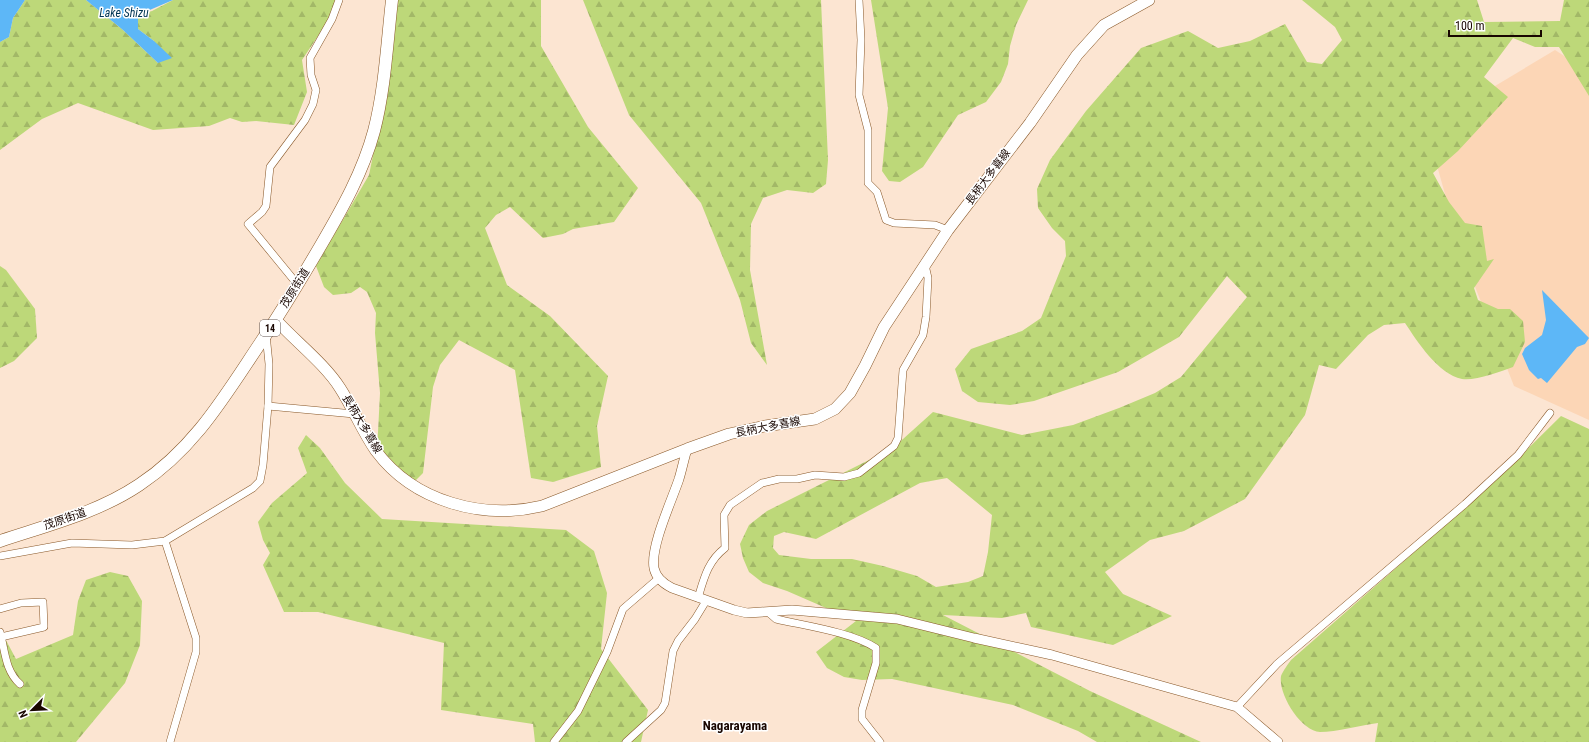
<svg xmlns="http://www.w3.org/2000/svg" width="1589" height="742" font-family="'Roboto Condensed','Noto Sans JP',sans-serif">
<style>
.built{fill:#fcd6b6}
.forest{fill:url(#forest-firs);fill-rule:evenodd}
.water{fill:#5db7f7}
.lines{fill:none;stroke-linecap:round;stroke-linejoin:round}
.minor-casing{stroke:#895829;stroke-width:8}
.tertiary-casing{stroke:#895829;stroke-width:10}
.secondary-casing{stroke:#895829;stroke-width:12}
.primary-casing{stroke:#895829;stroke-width:13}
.minor{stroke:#fff;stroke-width:7}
.tertiary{stroke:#fff;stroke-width:9}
.secondary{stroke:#fff;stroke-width:11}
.primary{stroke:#fff;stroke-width:12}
.labels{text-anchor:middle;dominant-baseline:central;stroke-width:3;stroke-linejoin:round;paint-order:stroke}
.shield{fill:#fff;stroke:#5d514c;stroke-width:1}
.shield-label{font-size:10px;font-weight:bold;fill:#180600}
.street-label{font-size:11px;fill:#180600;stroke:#fff}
.water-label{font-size:12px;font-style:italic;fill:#003554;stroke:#fff}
.quarter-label{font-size:13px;font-weight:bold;fill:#180600;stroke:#fff}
</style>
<defs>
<pattern id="forest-firs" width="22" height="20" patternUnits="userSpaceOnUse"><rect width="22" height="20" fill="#bdd879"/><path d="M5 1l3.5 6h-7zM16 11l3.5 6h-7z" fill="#a2b867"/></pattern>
</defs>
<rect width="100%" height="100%" fill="#fce5d2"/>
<!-- built -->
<path class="built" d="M1555 50 1589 72V420L1514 386 1461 251 1434 155 1490 89Z"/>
<!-- forest -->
<g class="forest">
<path d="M25 0H86L123 30 158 63 154 41 138 29V15L152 11 173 0H342L302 60 307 92 294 125 256 121 242 122 230 118 209 126 153 130 78 103 42 119 0 150V42L9 37 13 18Z"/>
<path d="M398 0H541V46L588 127 638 188 614 222 573 229 563 234 543 238 510 207 496 215 485 228 507 285 550 316 608 376 597 426 601 467 553 482 531 478 515 370 459 340 440 365 433 387 423 473 413 483 377 452 380 393 375 333 376 313 367 292 360 287 351 293 333 295 324 287 316 266 369 175 386 91Z"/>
<path d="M583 0H821L828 160 826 184 813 193 787 190 763 198 751 224 750 270 767 365 751 343 740 300 701 203 629 115Z"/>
<path d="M871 0H1028L1016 25 1010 46 1008 64 1001 82 986 102 958 115 923 167 900 182 889 181 882 171 888 108Z"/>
<path d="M1302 0H1477L1484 22 1560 21 1564 0H1589V96L1559 47H1535L1513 38 1484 77 1508 97 1458 151 1433 173 1449 202 1465 223 1482 226 1487 261 1494 259 1474 288 1478 300 1498 309H1510L1523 321 1525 342 1513 367C1500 372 1475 381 1462 379 1438 374 1417 341 1405 323L1384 325 1368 335 1336 369 1319 365 1305 415 1245 499 1184 531 1150 540 1105 572 1123 594 1172 616 1113 645 1031 627 1026 613 1002 618 943 615 1090 691 1201 742H1097L1078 731 1013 705 892 679 862 680 844 677 827 668 816 652 856 621 787 591 763 583 749 572 743 558 740 544 749 525 767 511 893 448 933 412 1022 435 1073 425 1119 408 1155 393 1181 377 1247 297 1227 276 1179 337 1118 372 1034 401 1010 405 978 402 962 391 955 369 971 349 1022 331 1041 318 1066 256 1065 241 1052 228 1038 208 1037 189 1050 160 1086 111 1141 48 1188 31 1218 48 1250 41 1285 24 1307 62 1322 64 1342 40 1335 27ZM947 478 992 515 988 552 983 576 968 582 936 587 917 576 883 566 852 559H811L779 555 773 548 774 536 784 532 816 539 920 483Z"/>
<path d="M0 266 6 270 35 309 37 338 14 361 0 368Z"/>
<path d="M1561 416 1589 429V742H1375L1378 723C1362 725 1336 732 1320 732 1301 731 1278 694 1281 676 1283 671 1288 664 1291 660L1492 484Z"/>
<path d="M306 435 320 448 345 483 382 519 566 530 594 551 607 593 601 649 648 710 641 742H535L533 724 441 710 444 643 318 612H284L263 565 270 553 263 540 258 522 272 503 307 473 298 448Z"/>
<path d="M110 572 128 576 142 601 140 645 125 683 76 742H0V629L16 659 73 635 78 601 86 580Z"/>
</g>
<!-- water -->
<g class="water">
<path d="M0 0H25L13 18 9 37 0 42Z"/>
<path d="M86 0H173L138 15V29L154 41 172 58 158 63 123 30Z"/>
<path d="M1542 290 1589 338 1585 344 1577 347 1547 383 1541 378 1538 379 1529 370 1522 354 1525 348 1542 335 1546 320Z"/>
</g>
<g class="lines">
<defs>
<g id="minor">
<path d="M859 0 861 40 859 95 868 130V183L877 192 886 220 894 223 935 225 948 230"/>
<path d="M298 285 248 224 262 212 266 206 270 167 305 120 313 104 316 90 311 75 310 58 332 19 339 0"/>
<path d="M268 406 354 414"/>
<path d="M165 541 196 638V652L170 742"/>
<path d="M0 556 72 543 132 545 165 541 253 488 260 481 263 465 268 406 269 364 266 334"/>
<path d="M698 598C704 578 708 561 725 548L724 515 730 505 762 483 779 479H797L815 475 844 477 859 473 894 446 898 438 903 370 923 335 926 317 928 278 925 265"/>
<path d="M0 609 21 603 43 602 44 627 1 637"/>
<path d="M768 612 776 619C806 626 851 632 876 648V663L862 710V719L880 742"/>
<path d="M0 632C5 650 5 671 20 684"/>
<path d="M1237 707 1277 664 1465 504 1518 455 1550 413"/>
<path d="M554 742 578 711 607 652 623 609 659 578"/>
<path d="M626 742 661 710 665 703 673 651 678 641 695 619 706 601"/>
</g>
<path id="tertiary" d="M687 449C684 459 682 469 679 479 672 500 650 547 654 568 656 578 664 584 672 588L734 610 747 613 792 610 897 619 974 638 1052 655 1237 707 1278 742"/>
<path id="secondary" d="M276 320C295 341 325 364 340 388 353 408 362 431 376 451 414 502 483 520 542 506L687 449 729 434 765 426 815 419 835 409 850 393 865 366 884 327 948 230 1030 123 1077 55 1104 25 1149 0"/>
<path id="primary" d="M0 541C48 525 97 513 139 485 198 446 228 390 267 333 286 304 304 274 321 245 342 209 363 172 374 131 385 89 387 43 392 0"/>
</defs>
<!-- minor casing -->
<use href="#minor" class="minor-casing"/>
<!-- tertiary casing -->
<use href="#tertiary" class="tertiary-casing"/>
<!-- secondary casing -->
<use href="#secondary" class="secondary-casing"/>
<!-- primary casing -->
<use href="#primary" class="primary-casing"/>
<!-- minor -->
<use href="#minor" class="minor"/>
<!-- tertiary -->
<use href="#tertiary" class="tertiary"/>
<!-- secondary -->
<use href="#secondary" class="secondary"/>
<!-- primary -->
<use href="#primary" class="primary"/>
</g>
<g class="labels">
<!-- shield labels -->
<rect class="shield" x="260" y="320" width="20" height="16" rx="3"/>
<g class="shield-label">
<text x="270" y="328">14</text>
</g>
<!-- street labels -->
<g class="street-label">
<text transform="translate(988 177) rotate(-53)">長柄大多喜線</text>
<text transform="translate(295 288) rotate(-58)">茂原街道</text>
<text transform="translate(362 424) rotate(59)">長柄大多喜線</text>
<text transform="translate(768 427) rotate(-11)">長柄大多喜線</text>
<text transform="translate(65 519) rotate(-19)">茂原街道</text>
</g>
<!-- water labels -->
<g class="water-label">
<text x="124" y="13">Lake Shizu</text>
</g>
<!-- quarter labels -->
<g class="quarter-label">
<text x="735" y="725">Nagarayama</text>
</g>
</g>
<!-- north arrow -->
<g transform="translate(32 710) rotate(246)" stroke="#ffffff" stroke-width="3" paint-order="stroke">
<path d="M0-3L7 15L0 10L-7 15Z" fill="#180600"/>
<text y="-6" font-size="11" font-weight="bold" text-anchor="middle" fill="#180600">N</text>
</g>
<!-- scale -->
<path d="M1449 30v6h92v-6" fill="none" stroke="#180600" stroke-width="2"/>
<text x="1455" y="30" font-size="12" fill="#180600" stroke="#ffffff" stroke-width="3" paint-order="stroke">100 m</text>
</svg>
